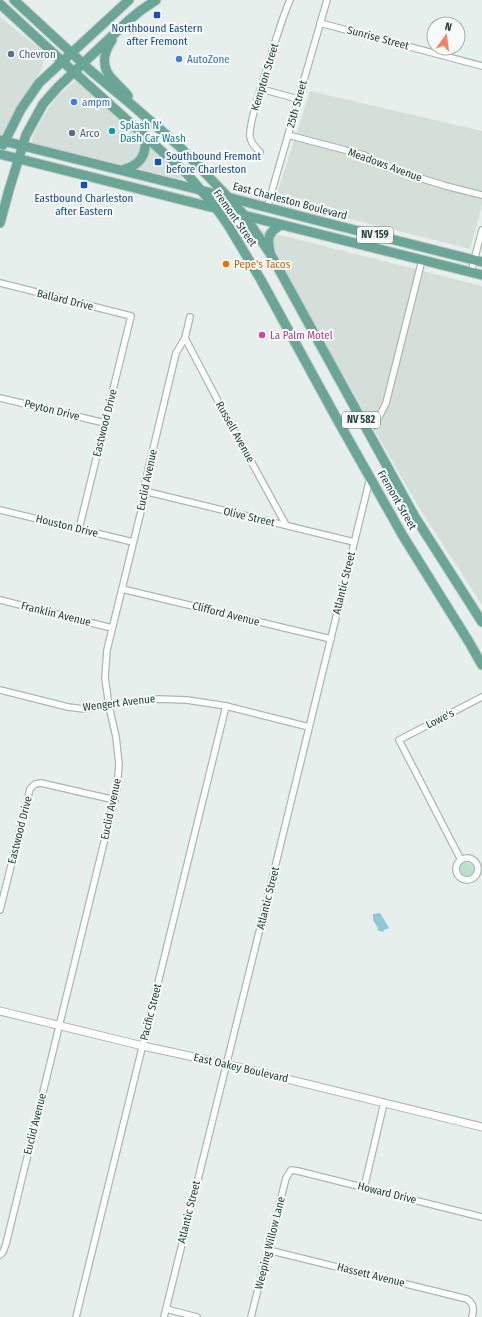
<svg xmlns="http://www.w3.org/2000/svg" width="482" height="1317" font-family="'Fira Sans Condensed',sans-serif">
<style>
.built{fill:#d4dfda}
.green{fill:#bfe0c8}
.water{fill:#8ec9d4}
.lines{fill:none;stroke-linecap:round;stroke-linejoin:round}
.minor-casing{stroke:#a8b8b2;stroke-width:8}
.tertiary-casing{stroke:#a8b8b2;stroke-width:9}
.primary-casing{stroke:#c2cac8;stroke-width:11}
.minor{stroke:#fff;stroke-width:5.5}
.tertiary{stroke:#fff;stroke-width:7}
.primary{stroke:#6aa596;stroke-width:9}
.transit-dot{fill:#1a4fb4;stroke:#f7fbf9;stroke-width:1.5}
.service-dot{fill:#5c6f8a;stroke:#f7fbf9;stroke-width:1.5}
.shop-dot{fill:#3f7fe0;stroke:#f7fbf9;stroke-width:1.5}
.culture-dot{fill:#0f9aa8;stroke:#f7fbf9;stroke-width:1.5}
.food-dot{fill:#e8710a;stroke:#f7fbf9;stroke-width:1.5}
.hotel-dot{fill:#d1479c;stroke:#f7fbf9;stroke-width:1.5}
.labels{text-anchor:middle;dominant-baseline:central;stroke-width:4;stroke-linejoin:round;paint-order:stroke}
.shield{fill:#f7fbf9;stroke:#637a73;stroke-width:1}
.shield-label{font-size:10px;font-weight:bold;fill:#24423a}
.transit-label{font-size:11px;fill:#164399;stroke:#f7fbf9}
.street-label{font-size:11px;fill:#24423a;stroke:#f7fbf9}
.service-label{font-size:11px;fill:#4e5e75;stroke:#f7fbf9;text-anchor:start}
.shop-label{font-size:11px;fill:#366cbe;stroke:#f7fbf9;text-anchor:start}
.culture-label{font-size:11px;fill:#0d838f;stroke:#f7fbf9;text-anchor:start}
.food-label{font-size:11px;fill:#c56008;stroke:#f7fbf9;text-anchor:start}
.hotel-label{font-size:11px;fill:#b23c85;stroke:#f7fbf9;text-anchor:start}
</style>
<rect width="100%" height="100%" fill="#e6efeb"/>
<!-- built -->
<g class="built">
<path d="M0 17 41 50 44 60 42 69 24 96 5 135 0 134Z"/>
<path d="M77 80 79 83 175 170 182 178 181 179 34 143 32 140 34 133 48 109 58 96 74 82Z"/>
<path d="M310 91 482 131V205L470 249 275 200Z"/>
<path d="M260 230 482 286V605L418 506Z"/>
</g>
<!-- green -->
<circle class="green" cx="465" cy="872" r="10"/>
<!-- water -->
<path class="water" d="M380 913 389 928 384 930 383 932 377 930 378 928 373 920V914Z"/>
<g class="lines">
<defs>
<g id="minor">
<path d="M320 23 482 66"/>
<path d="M261 89 298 99"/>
<path d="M288 135 364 155 388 168 446 186 482 195"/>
<path d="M260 152C256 148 251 144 250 137 248 125 262 85 266 71 274 47 280 23 290 0"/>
<path d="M267 208 327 0"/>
<path d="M471 272 482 230"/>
<path d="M0 283 131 316 79 529"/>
<path d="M185 338 218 401 286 525"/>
<path d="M0 398 105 423"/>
<path d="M368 432 379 417 386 403 422 260"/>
<path d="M144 491 354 542"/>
<path d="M0 510 133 542"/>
<path d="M122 589 331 639"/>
<path d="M0 600 112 628"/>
<path d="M0 690 68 707 84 709 135 701 159 699 187 700 226 706 309 727"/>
<circle cx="467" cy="869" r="11"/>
<path d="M461 860 399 740 482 697"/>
<path d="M0 910 30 789 35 784 41 783 115 800"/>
<path d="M364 1188 384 1103"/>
<path d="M268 1250 467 1299C474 1304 474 1309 472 1317"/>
<path d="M0 1255 3 1252 6 1244 117 789 119 764 116 737 109 706 105 678 107 650 144 499 145 483 176 353 185 338 190 317"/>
<path d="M166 1309 197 1317"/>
<path d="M76 1317 226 706"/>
<path d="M164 1317 266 904 370 478"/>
<path d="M251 1317 286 1178 291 1170 298 1171 482 1217"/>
</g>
<path id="tertiary" d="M0 1011 143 1046 226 1064 482 1127"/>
<g id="primary">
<path d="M14 0 91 71 132 105 179 146 229 198 244 215 271 255 415 517 482 622"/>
<path d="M0 4 74 72 188 175 216 208 228 225 261 280 338 421 403 536 469 642 482 665"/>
<path d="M112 40C103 53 101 68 113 80 118 86 124 90 128 96"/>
<path d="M0 140 200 190 327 223 482 262"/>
<path d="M3 145 21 109 39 83 129 0"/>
<path d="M0 154 482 275"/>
<path d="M122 170C141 165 147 155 145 136"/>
<path d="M0 223 9 190 26 135 43 104 58 87 129 20 140 11 156 0"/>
<path d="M270 252C267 238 268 232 281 225"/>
</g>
</defs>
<!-- minor casing -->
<use href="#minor" class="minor-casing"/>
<!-- tertiary casing -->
<use href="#tertiary" class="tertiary-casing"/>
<!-- primary casing -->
<use href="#primary" class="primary-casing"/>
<!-- minor -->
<use href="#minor" class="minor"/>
<!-- tertiary -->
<use href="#tertiary" class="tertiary"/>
<!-- primary -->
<use href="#primary" class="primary"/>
</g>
<!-- markers -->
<g class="transit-dot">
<rect x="153" y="11" width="8" height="8" rx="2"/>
<rect x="154" y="158" width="8" height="8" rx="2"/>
<rect x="80" y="181" width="8" height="8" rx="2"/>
</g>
<g class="service-dot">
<circle cx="11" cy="54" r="4"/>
<circle cx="72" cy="133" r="4"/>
</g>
<g class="shop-dot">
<circle cx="179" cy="59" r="4"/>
<circle cx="74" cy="102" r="4"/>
</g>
<circle class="culture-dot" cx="112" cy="131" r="4"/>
<circle class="food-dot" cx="226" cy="264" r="4"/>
<circle class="hotel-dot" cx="262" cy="335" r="4"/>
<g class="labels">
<!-- shield labels -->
<g class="shield">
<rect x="357" y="227" width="36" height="16" rx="3"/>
<rect x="342" y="412" width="38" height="16" rx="3"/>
</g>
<g class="shield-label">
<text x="375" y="235">NV 159</text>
<text x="361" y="420">NV 582</text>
</g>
<!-- transit labels -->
<g class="transit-label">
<text x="157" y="28">Northbound Eastern<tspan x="157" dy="13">after Fremont</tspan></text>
<text x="166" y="156" text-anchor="start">Southbound Fremont<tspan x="166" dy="13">before Charleston</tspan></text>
<text x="84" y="198">Eastbound Charleston<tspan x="84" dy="13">after Eastern</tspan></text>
</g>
<!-- street labels -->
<g class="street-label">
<text transform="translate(378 38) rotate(15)">Sunrise Street</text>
<text transform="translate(265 77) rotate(-73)">Kempton Street</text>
<text transform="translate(297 104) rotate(-74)">25th Street</text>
<text transform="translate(385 165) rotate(20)">Meadows Avenue</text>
<text transform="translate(290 201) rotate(15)">East Charleston Boulevard</text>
<text transform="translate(235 218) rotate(55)">Fremont Street</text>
<text transform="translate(65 300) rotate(14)">Ballard Drive</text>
<text transform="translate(52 410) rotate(14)">Peyton Drive</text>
<text transform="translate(105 423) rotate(-76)">Eastwood Drive</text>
<text transform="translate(235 432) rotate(61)">Russell Avenue</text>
<text transform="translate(147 480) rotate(-78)">Euclid Avenue</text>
<text transform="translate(397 500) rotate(60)">Fremont Street</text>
<text transform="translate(249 517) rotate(13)">Olive Street</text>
<text transform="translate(67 526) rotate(14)">Houston Drive</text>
<text transform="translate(344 583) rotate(-76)">Atlantic Street</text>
<text transform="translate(56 614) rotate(14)">Franklin Avenue</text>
<text transform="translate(226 614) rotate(14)">Clifford Avenue</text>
<text transform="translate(119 703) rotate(-7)">Wengert Avenue</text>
<text transform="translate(440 719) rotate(-27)">Lowe's</text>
<text transform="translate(111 809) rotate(-78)">Euclid Avenue</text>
<text transform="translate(20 830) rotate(-76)">Eastwood Drive</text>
<text transform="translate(268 898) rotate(-76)">Atlantic Street</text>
<text transform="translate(151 1012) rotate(-76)">Pacific Street</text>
<text transform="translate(241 1068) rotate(13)">East Oakey Boulevard</text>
<text transform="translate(35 1124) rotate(-76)">Euclid Avenue</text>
<text transform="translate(387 1193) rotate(14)">Howard Drive</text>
<text transform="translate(189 1212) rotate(-76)">Atlantic Street</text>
<text transform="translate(270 1243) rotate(-76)">Weeping Willow Lane</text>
<text transform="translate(371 1275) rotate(14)">Hassett Avenue</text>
</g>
<!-- service labels -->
<g class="service-label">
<text x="19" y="54">Chevron</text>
<text x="80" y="133">Arco</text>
</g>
<!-- shop labels -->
<g class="shop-label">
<text x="187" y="59">AutoZone</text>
<text x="82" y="102">ampm</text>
</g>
<!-- culture labels -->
<g class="culture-label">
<text x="120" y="125">Splash N'<tspan x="120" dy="13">Dash Car Wash</tspan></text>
</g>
<!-- food labels -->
<g class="food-label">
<text x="234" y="264">Pepe's Tacos</text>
</g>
<!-- hotel labels -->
<g class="hotel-label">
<text x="270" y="335">La Palm Motel</text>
</g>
</g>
<!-- north arrow -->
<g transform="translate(446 36) rotate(14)"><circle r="19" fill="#f7fbf9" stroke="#a3b1ad"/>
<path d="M0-3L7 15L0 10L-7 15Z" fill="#f4845f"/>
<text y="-6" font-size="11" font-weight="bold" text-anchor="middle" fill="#24423a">N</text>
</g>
</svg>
